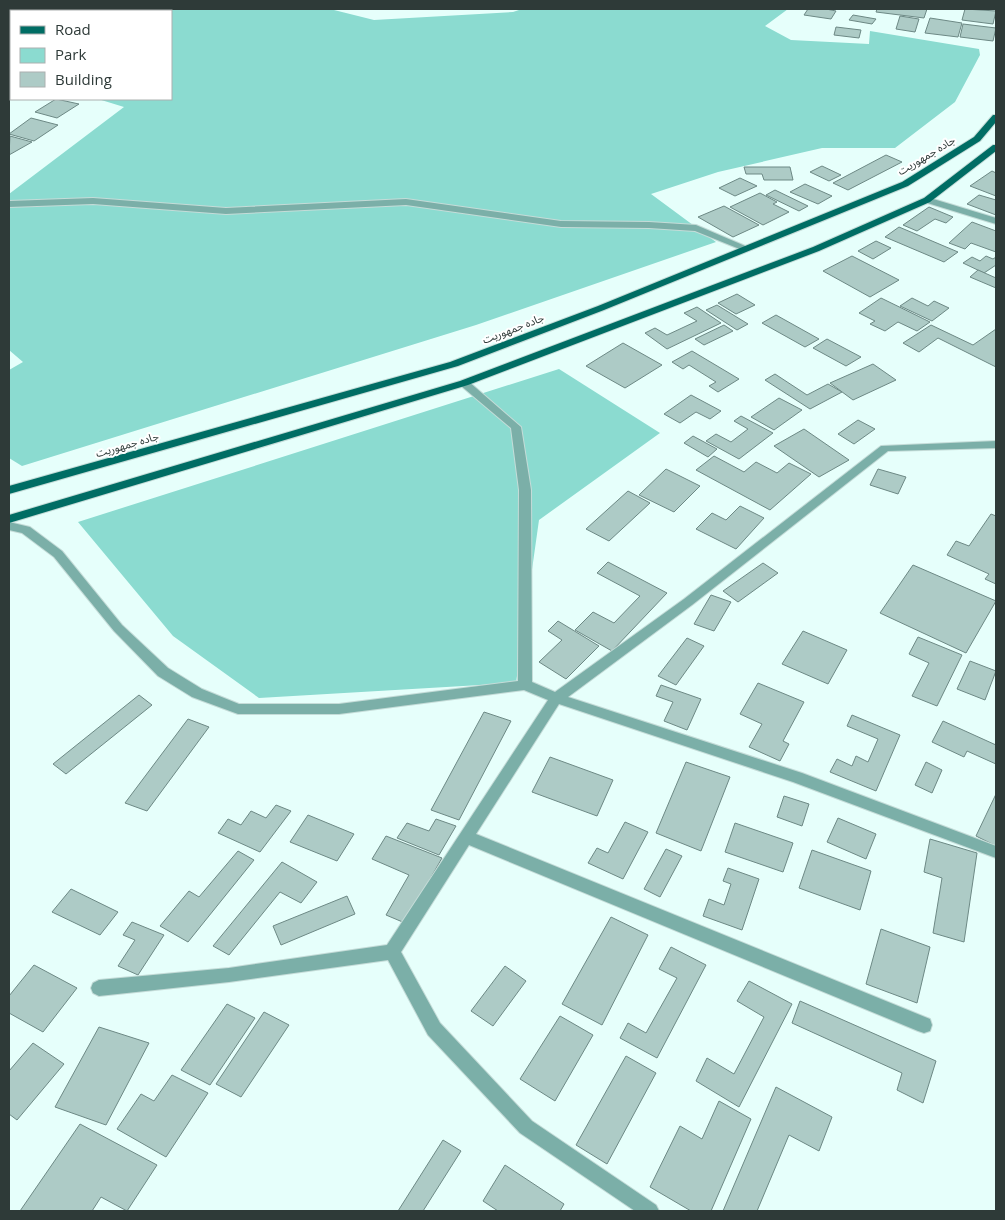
<svg xmlns="http://www.w3.org/2000/svg" width="1005" height="1220" font-family="'Open Sans','Noto Sans Arabic',sans-serif">
<style>
.green{fill:#8bdbd0}
.building{fill:#adcbc6;stroke:#6d8985}
.lines{fill:none;stroke-linecap:round;stroke-linejoin:round}
.minor-casing{stroke:#c5dcd8;stroke-width:2}
.major-casing{stroke:#c5dcd8;stroke-width:2}
.minor{fill:#7bafa8;fill-rule:evenodd}
.major{fill:#006d64;fill-rule:evenodd}
.labels{text-anchor:middle;dominant-baseline:central;stroke-width:4;stroke-linejoin:round;paint-order:stroke}
.far-street-label{font-size:11px;fill:#2e3a38;stroke:#fff}
</style>
<rect width="100%" height="100%" fill="#e6fffb"/>
<!-- green -->
<g class="green">
<path d="M9 9H330L374 20 513 12 522 9H788L765 26 791 40 869 44 870 31 979 49 980 55 955 102 895 148H822L718 172 651 194 716 242 476 325 22 466 9 458V370L23 362 9 350V194L124 107 98 99H171V11H11V73L9 72Z"/>
<path d="M559 369 660 433 539 520 516 683 259 698 173 636 78 522Z"/>
</g>
<!-- building -->
<g class="building">
<path d="M808 9H826L836 11 831 19 804 15Z"/>
<path d="M877 9H927L924 18 876 12Z"/>
<path d="M965 9 996 11 993 24 962 20Z"/>
<path d="M853 15 876 19 872 24 849 20Z"/>
<path d="M900 16 919 19 915 32 896 29Z"/>
<path d="M930 18 962 23 958 37 925 33Z"/>
<path d="M963 24 996 28 993 41 960 37Z"/>
<path d="M836 27 861 30 859 38 834 35Z"/>
<path d="M56 99 79 104 57 118 35 112Z"/>
<path d="M31 118 58 125 34 141 9 134Z"/>
<path d="M10 136 32 142 9 155Z"/>
<path d="M886 155 902 162 848 190 833 183Z"/>
<path d="M822 166 841 175 829 181 810 172Z"/>
<path d="M744 167H790L793 180H764L762 174H746Z"/>
<path d="M992 171 996 173V196L970 186Z"/>
<path d="M740 178 757 186 735 196 719 188Z"/>
<path d="M805 184 832 196 818 204 790 192Z"/>
<path d="M775 190 808 206 799 211 766 195Z"/>
<path d="M760 193 777 202 773 204 789 212 763 225 730 207Z"/>
<path d="M979 195 996 200V215L967 204Z"/>
<path d="M724 206 759 225 733 237 698 217Z"/>
<path d="M929 207 953 217 946 223 935 219 917 231 903 225Z"/>
<path d="M972 222 996 231V252L971 243 965 249 949 243Z"/>
<path d="M899 227 958 252 944 262 885 237Z"/>
<path d="M876 241 891 248 873 259 858 251Z"/>
<path d="M852 256 899 280 870 297 823 271Z"/>
<path d="M986 256 993 259 996 257V265L984 273 963 263 972 257 980 261Z"/>
<path d="M978 270 996 278V288L970 277Z"/>
<path d="M737 294 755 305 736 314 718 303Z"/>
<path d="M881 298 930 322 917 331 898 322 885 331 870 324 875 321 859 313Z"/>
<path d="M912 298 928 306 934 301 949 308 932 321 900 306Z"/>
<path d="M717 305 748 324 737 330 706 310Z"/>
<path d="M697 307 721 323 667 349 645 333 655 328 667 335 697 321 684 313Z"/>
<path d="M776 315 819 339 805 347 762 323Z"/>
<path d="M724 325 733 331 704 345 695 339Z"/>
<path d="M931 325 973 345 996 329V367L938 338 919 352 903 343Z"/>
<path d="M827 339 861 357 846 366 813 348Z"/>
<path d="M623 343 662 365 625 388 586 366Z"/>
<path d="M692 351 739 379 718 392 709 386 716 382 689 365 683 369 672 362Z"/>
<path d="M873 364 896 380 853 400 830 383Z"/>
<path d="M775 374 807 395 828 384 842 392 810 409 765 380Z"/>
<path d="M691 395 721 411 710 419 696 412 680 423 664 414Z"/>
<path d="M779 398 802 410 774 430 751 417Z"/>
<path d="M741 416 773 433 739 459 706 441 716 434 731 442 748 429 734 421Z"/>
<path d="M858 420 875 429 854 444 838 434Z"/>
<path d="M804 429 849 460 819 477 774 446Z"/>
<path d="M693 436 717 449 708 457 684 443Z"/>
<path d="M714 456 744 472 756 462 777 473 789 463 811 474 770 510 696 470Z"/>
<path d="M666 469 700 486 674 512 639 495Z"/>
<path d="M878 469 906 477 898 494 870 485Z"/>
<path d="M628 491 650 503 609 541 586 529Z"/>
<path d="M740 506 764 518 736 549 696 529 712 513 726 520Z"/>
<path d="M991 514 996 516V584L985 579 989 574 947 555 956 541 969 546Z"/>
<path d="M608 562 667 593 612 651 575 630 593 612 614 623 640 596 597 573Z"/>
<path d="M763 563 778 573 738 602 723 591Z"/>
<path d="M913 565 996 601 966 653 880 613Z"/>
<path d="M711 595 731 602 714 631 694 624Z"/>
<path d="M558 621 599 646 566 679 539 662 562 640 548 631Z"/>
<path d="M803 631 847 650 828 684 782 664Z"/>
<path d="M918 637 962 655 937 706 912 696 929 663 909 654Z"/>
<path d="M687 638 704 646 676 685 658 676Z"/>
<path d="M970 661 996 671 985 700 957 689Z"/>
<path d="M758 683 804 702 783 741 789 744 780 761 749 747 762 724 740 714Z"/>
<path d="M661 685 701 699 687 730 664 721 673 702 656 696Z"/>
<path d="M139 695 152 705 66 774 53 764Z"/>
<path d="M484 712 511 721 459 820 431 810Z"/>
<path d="M852 715 900 735 876 791 830 772 837 759 852 766 856 756 868 762 878 739 847 726Z"/>
<path d="M188 719 209 727 147 811 125 803Z"/>
<path d="M943 721 996 745V764L967 751 964 757 932 742Z"/>
<path d="M550 757 613 780 597 816 532 792Z"/>
<path d="M686 762 730 777 701 851 656 833Z"/>
<path d="M926 762 942 770 932 793 915 785Z"/>
<path d="M996 794V846L976 836Z"/>
<path d="M784 796 809 804 802 826 777 817Z"/>
<path d="M276 805 291 811 260 852 218 833 228 819 241 825 251 811 266 818Z"/>
<path d="M308 815 354 834 337 861 290 842Z"/>
<path d="M838 818 876 834 866 859 827 842Z"/>
<path d="M436 819 456 826 439 855 397 838 407 823 429 831Z"/>
<path d="M625 822 648 832 623 879 588 863 597 848 608 853Z"/>
<path d="M735 823 793 843 783 872 725 852Z"/>
<path d="M386 836 442 858 405 923 386 915 409 875 372 859Z"/>
<path d="M930 839 977 853 964 942 933 933 942 878 924 872Z"/>
<path d="M666 849 682 856 660 897 644 889Z"/>
<path d="M812 850 871 871 860 910 799 888Z"/>
<path d="M238 851 254 860 188 942 160 926 189 891 199 897Z"/>
<path d="M282 862 317 882 301 903 280 892 229 955 213 946Z"/>
<path d="M728 868 759 879 742 930 703 916 709 899 724 905 731 884 723 881Z"/>
<path d="M71 889 118 912 100 935 52 912Z"/>
<path d="M347 896 355 914 281 945 273 926Z"/>
<path d="M611 917 648 935 602 1025 562 1004Z"/>
<path d="M132 922 164 935 138 975 118 966 135 940 123 935Z"/>
<path d="M881 929 930 947 917 1003 866 984Z"/>
<path d="M671 947 706 965 657 1058 620 1038 628 1023 646 1033 677 978 659 969Z"/>
<path d="M34 965 77 988 43 1032 9 1013V996Z"/>
<path d="M505 966 526 981 493 1026 471 1011Z"/>
<path d="M749 981 792 1004 739 1107 696 1081 707 1058 734 1074 764 1017 737 1001Z"/>
<path d="M800 1001 936 1061 923 1103 897 1090 902 1073 792 1023Z"/>
<path d="M227 1004 255 1018 210 1085 181 1070Z"/>
<path d="M264 1012 289 1025 241 1097 216 1084Z"/>
<path d="M560 1016 593 1035 555 1101 520 1079Z"/>
<path d="M99 1027 149 1043 106 1125 55 1107Z"/>
<path d="M33 1043 64 1064 17 1120 9 1114V1071Z"/>
<path d="M626 1056 656 1073 607 1164 576 1145Z"/>
<path d="M172 1075 208 1093 166 1157 117 1129 141 1094 154 1101Z"/>
<path d="M776 1087 832 1117 819 1151 789 1135 757 1211H723Z"/>
<path d="M719 1101 751 1119 711 1211H691L650 1187 680 1126 702 1139Z"/>
<path d="M80 1124 157 1165 127 1211 101 1197 92 1211H20Z"/>
<path d="M443 1140 461 1151 423 1211H398Z"/>
<path d="M505 1165 564 1204 560 1211H498L483 1201Z"/>
</g>
<g class="lines">
<defs>
<g id="minor">
<path d="M93 198 226 208 406 199 561 221 649 222 696 225 750 248 742 250 695 231 649 228 561 227 406 205 226 214 93 204 9 207V201Z"/>
<path d="M924 198H930L996 218V224L924 202Z"/>
<path d="M464 380 468 381 521 427 531 490 532 682 555 692 684 599 881 446 996 441V448L888 451 692 605 568 697 802 773 996 846V858L793 782 559 704 476 834 930 1019 932 1025 930 1031 924 1033 918 1031 469 845 401 952 440 1023 532 1121 656 1205 659 1211H635L520 1133 428 1035 388 960 229 982 99 996 93 993 91 988 93 983 99 980 229 968 387 945 548 700 524 690 339 714H238L192 697 158 676 114 631 54 557 22 533 9 530V522L30 527 62 551 122 625 168 668 202 689 239 704H339L518 681 519 490 511 428 460 385 459 383Z"/>
</g>
<g id="major">
<path d="M993 115H996V122L980 141 908 186 604 310 458 366 9 494V486L450 362 598 306 902 182 974 137Z"/>
<path d="M993 145H996V151L930 202 819 251 468 385 9 523V515L460 381 813 247 924 198Z"/>
</g>
</defs>
<!-- minor casing -->
<use href="#minor" class="minor-casing"/>
<!-- major casing -->
<use href="#major" class="major-casing"/>
<!-- minor -->
<use href="#minor" class="minor"/>
<!-- major -->
<use href="#major" class="major"/>
</g>
<g class="labels">
<!-- far-street labels -->
<g class="far-street-label">
<text transform="translate(926 155) rotate(-31)">جاده جمهوریت</text>
<text transform="translate(513 328) rotate(-21)">جاده جمهوریت</text>
<text transform="translate(127 444) rotate(-16)">جاده جمهوریت</text>
</g>
</g>
<!-- border -->
<rect width="1005" height="1220" fill="none" stroke="#2e3a38" stroke-width="20"/>
<!-- legend -->
<rect x="10" y="10" width="162" height="90" fill="#ffffff" stroke="#abb0af"/>
<rect x="20" y="26" width="25" height="8" fill="#006d64" stroke="#abb0af"/>
<text x="55" y="35" font-size="15" fill="#2e3a38">Road</text>
<rect x="20" y="48" width="25" height="15" fill="#8bdbd0" stroke="#abb0af"/>
<text x="55" y="60" font-size="15" fill="#2e3a38">Park</text>
<rect x="20" y="72" width="25" height="15" fill="#adcbc6" stroke="#abb0af"/>
<text x="55" y="85" font-size="15" fill="#2e3a38">Building</text>
</svg>
